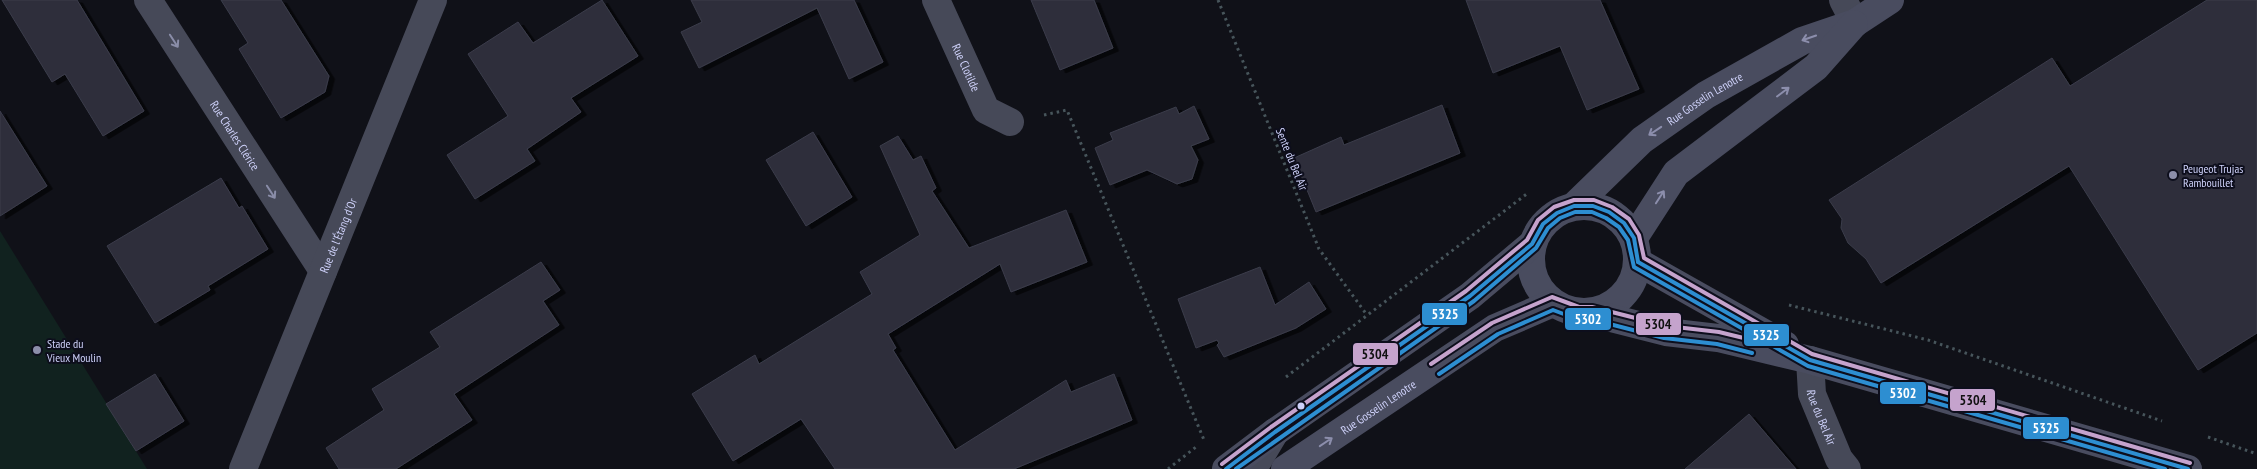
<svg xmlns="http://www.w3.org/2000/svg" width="2257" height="469" font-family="'PT Sans Narrow',sans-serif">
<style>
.green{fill:#11221f}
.building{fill:#2e2f3a;stroke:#3b3c4b;filter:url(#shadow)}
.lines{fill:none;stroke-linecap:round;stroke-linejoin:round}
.path{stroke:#47555b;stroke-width:3;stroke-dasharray:2.5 4;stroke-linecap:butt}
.street{stroke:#464958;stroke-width:28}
.secondary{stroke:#494c5f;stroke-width:28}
.bus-1-casing{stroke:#0d0e1c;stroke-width:8}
.bus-2-casing{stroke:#0d0e1c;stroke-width:8}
.bus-3-casing{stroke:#0d0e1c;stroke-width:8}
.bus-1{stroke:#2d8ed1;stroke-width:4}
.bus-2{stroke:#2d8ed1;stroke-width:4}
.bus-3{stroke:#c5a3cd;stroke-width:4}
.oneway{stroke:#8c8eac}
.oneway2{stroke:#8a8da8}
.poi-dot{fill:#8c8eaa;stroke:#0d0e1c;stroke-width:2}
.bus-dot{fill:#ced1f9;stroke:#0d0e1c;stroke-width:2}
.labels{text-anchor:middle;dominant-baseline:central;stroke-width:4;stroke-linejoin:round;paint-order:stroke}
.street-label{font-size:12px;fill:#ced1f9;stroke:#0d0e1c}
.poi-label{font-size:12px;fill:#ced1f9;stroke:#0d0e1c;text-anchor:start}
.line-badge{stroke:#0d0e1c;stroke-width:2}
.badge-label{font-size:14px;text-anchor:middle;font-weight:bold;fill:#fff}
.pale-badge-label{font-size:14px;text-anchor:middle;font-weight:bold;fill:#111}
</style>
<defs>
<filter id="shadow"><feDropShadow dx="5.5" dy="3" stdDeviation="0" flood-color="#0009"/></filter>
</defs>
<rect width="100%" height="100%" fill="#101118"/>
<!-- green -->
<path class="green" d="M0 231 147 469H0Z"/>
<!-- building -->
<g class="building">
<path d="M2 0H77L144 111 103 136 65 74 52 82Z"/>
<path d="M221 0H281L329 76 325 92 281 118 239 49 248 43Z"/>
<path d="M602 0 638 56 571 98 581 112 527 149 535 161 475 199 447 155 508 116 468 54 518 22 533 43Z"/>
<path d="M691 0H854L883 62 849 79 817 8 699 68 681 32 702 22Z"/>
<path d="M1031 0H1094L1113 48 1060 70Z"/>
<path d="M1466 0H1600L1639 89 1587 110 1560 46 1493 73Z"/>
<path d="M2207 0H2257V333L2198 370 2069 166 1881 283 1866 259 1848 243 1841 228 1842 219 1829 200 2052 58 2070 86Z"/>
<path d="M1442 105 1460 153 1316 212 1294 158 1341 137 1344 145Z"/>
<path d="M1194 106 1209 139 1191 146 1198 160 1192 179 1177 184 1147 170 1110 185 1095 148 1113 140 1110 133 1176 107 1179 114Z"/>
<path d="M0 111 47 186 0 216Z"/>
<path d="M813 132 852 197 806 226 766 160Z"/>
<path d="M898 136 913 160 921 156 936 188 932 191 969 248 1066 210 1087 262 1011 292 1000 264 888 334 896 348 893 350 955 450 1066 380 1071 392 1114 374 1132 420 1014 469H835L801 419 733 461 692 394 755 355 759 364 872 294 860 272 920 235 880 146Z"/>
<path d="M221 178 239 208 242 206 268 249 208 286 210 290 155 323 107 246Z"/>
<path d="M541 262 560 290 543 301 559 325 454 394 472 420 396 469H339L326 448 384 410 372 389 440 347 430 332Z"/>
<path d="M1260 267 1275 305 1309 282 1326 309 1296 328 1224 357 1217 345 1219 343 1217 340 1196 348 1178 299Z"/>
<path d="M155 374 184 421 136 451 106 404Z"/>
<path d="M1749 414 1796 469H1685Z"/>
</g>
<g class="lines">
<!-- path -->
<g class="path">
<path d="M1218 0 1319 249 1367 315"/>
<path d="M1044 115 1067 110 1204 440"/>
<path d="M1789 305 1928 340 2162 421"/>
<path d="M1286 377 1528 193"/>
<path d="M2208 437 2257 454"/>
<path d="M1168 469 1196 447"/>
</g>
<!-- street -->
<g class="street">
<path id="s1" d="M148 0 323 271"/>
<path id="s2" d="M936 0 986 110 1010 122"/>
<path d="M1843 0 1855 23"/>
<path id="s3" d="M1810 360 1812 394 1839 459 1847 469"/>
<path id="s4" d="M243 469 433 0"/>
<path d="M1253 469 1275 432"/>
</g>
<!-- secondary -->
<g class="secondary">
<circle cx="1584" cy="259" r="53"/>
<path id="s5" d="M1574 206 1642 140 1706 95 1802 41 1855 23 1890 0"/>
<path d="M1634 238 1676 173 1816 67 1854 24"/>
<path d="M1638 262 1785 345"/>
<path d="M1591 313 1666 332 1718 338 1810 360 2188 469"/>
<path d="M1226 469 1275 432 1470 296 1532 244"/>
<path id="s6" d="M1285 469 1495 328 1553 303"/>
</g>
<defs>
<g id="bus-1">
<path d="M1638 262 1810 360 2188 469"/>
<path d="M1226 469 1275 432 1470 296 1532 244 1543 224 1557 213 1574 206H1593L1609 212 1624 223 1634 238 1638 262"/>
</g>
<g id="bus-2">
<path d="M1439 374 1498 334 1553 310 1577 319H1590L1664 338 1717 344 1752 353"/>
<path d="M1236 469 1474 301 1536 248 1548 228 1560 218 1575 212H1592L1606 218 1619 227 1628 240 1634 267 1808 366 2165 469"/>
</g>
<g id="bus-3">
<path d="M1431 364 1492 323 1552 297 1579 307H1592L1667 326 1719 332 1756 341"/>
<path d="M1222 464 1271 427 1466 291 1527 240 1538 220 1554 207 1574 200H1594L1612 207 1629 219 1639 235 1644 258 1812 354 2190 463"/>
</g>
</defs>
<!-- bus-1 casing -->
<use href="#bus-1" class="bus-1-casing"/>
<!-- bus-2 casing -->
<use href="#bus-2" class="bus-2-casing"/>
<!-- bus-3 casing -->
<use href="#bus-3" class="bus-3-casing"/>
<!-- bus-1 -->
<use href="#bus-1" class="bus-1"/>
<!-- bus-2 -->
<use href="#bus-2" class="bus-2"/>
<!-- bus-3 -->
<use href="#bus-3" class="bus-3"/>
</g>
<!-- one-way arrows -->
<defs><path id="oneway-shaft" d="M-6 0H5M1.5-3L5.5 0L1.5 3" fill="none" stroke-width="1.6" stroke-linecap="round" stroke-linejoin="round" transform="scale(1.25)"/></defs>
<g class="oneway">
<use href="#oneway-shaft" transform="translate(1809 38) rotate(161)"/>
<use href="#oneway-shaft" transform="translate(1783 92) rotate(-37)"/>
<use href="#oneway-shaft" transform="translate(1655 131) rotate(146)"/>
<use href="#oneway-shaft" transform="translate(1660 197) rotate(-57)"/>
<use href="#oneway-shaft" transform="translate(1326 442) rotate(-34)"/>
</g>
<g class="oneway2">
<use href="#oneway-shaft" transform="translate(174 41) rotate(57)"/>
<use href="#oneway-shaft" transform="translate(271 192) rotate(57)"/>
</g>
<!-- markers -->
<g class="poi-dot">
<circle cx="2173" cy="175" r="5"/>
<circle cx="37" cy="350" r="5"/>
</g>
<circle class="bus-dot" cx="1301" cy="406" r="4.5"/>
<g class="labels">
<!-- street labels -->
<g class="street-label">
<text stroke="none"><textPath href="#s2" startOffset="74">Rue Clotilde</textPath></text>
<text stroke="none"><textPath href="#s5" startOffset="170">Rue Gosselin Lenotre</textPath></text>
<text stroke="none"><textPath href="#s1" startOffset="161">Rue Charles Clérice</textPath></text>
<text transform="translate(1292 159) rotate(68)">Sente du Bel Air</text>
<text stroke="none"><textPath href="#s4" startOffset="252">Rue de l'Étang d'Or</textPath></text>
<text stroke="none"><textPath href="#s6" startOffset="112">Rue Gosselin Lenotre</textPath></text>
<text stroke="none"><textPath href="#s3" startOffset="59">Rue du Bel Air</textPath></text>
</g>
<!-- poi labels -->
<g class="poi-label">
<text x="2183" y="168">Peugeot Trujas<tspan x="2183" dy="14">Rambouillet</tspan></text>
<text x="47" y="343">Stade du<tspan x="47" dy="14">Vieux Moulin</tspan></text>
</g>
</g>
<g class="line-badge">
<rect x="1421" y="302" width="47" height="24" rx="5" fill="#2d8ed1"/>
<rect x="1564" y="307" width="48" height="24" rx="5" fill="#2d8ed1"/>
<rect x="1635" y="312" width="47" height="24" rx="5" fill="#c5a3cd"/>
<rect x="1743" y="323" width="47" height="24" rx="5" fill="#2d8ed1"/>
<rect x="1352" y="342" width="47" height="24" rx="5" fill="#c5a3cd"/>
<rect x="1879" y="381" width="48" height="24" rx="5" fill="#2d8ed1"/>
<rect x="1949" y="388" width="47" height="24" rx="5" fill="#c5a3cd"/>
<rect x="2022" y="416" width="48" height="24" rx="5" fill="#2d8ed1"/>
</g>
<g class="badge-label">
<text x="1445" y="319">5325</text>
<text x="1588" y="324">5302</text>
<text x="1766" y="340">5325</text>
<text x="1903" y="398">5302</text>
<text x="2046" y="433">5325</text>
</g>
<g class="pale-badge-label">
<text x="1658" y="329">5304</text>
<text x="1375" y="359">5304</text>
<text x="1973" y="405">5304</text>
</g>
</svg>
